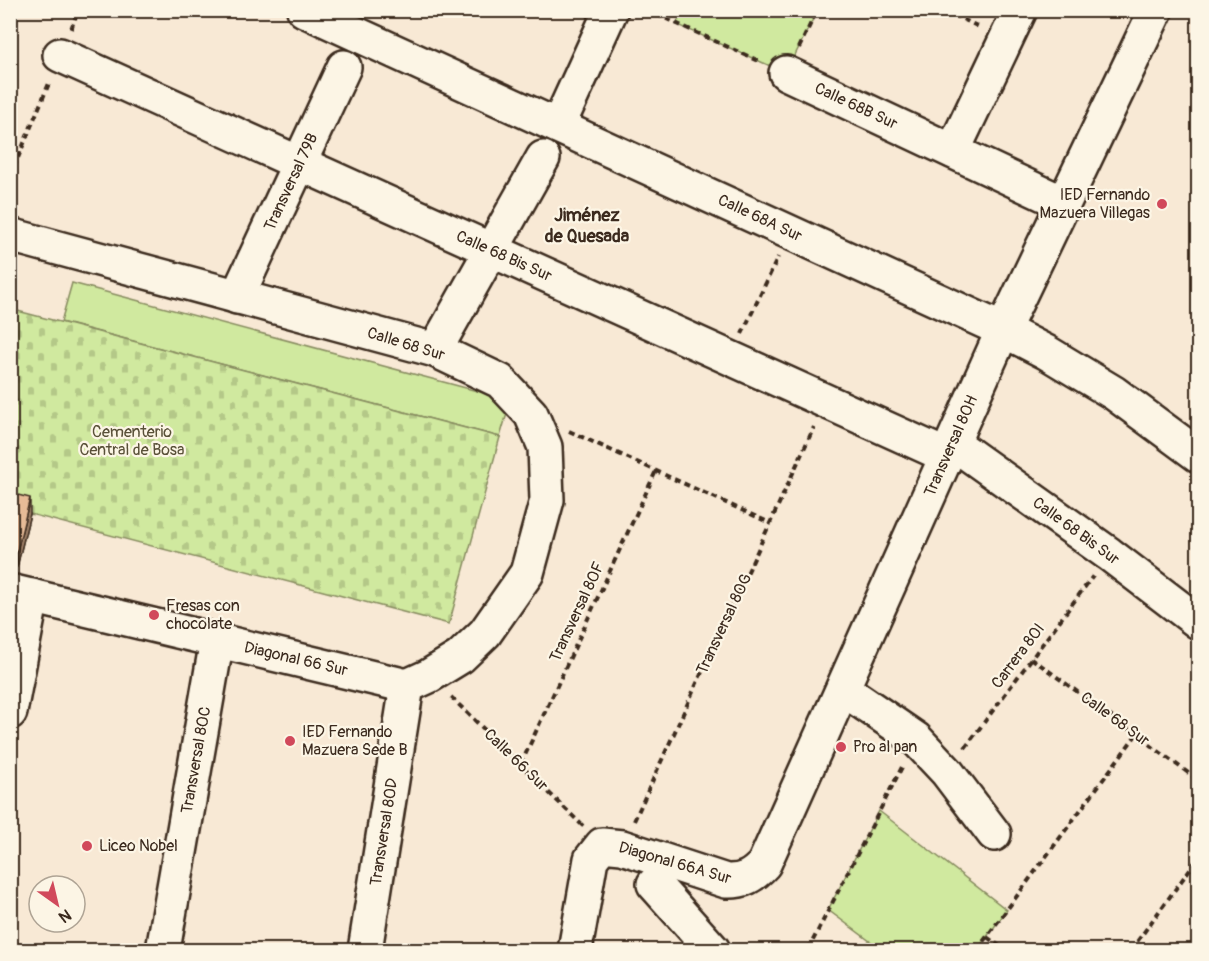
<svg xmlns="http://www.w3.org/2000/svg" width="1209" height="961" font-family="Pangolin,sans-serif">
<style>
.green{fill:#d0e99f;stroke:#868a5e;stroke-width:1.5}
.cemetery{fill:url(#cemetery-stones);stroke:#868a5e;stroke-width:1.5}
.lines{fill:none;stroke-linecap:round;stroke-linejoin:round}
.minor-casing{stroke:#3b2a1e;stroke-width:38}
.path{stroke:#3b2a1e;stroke-width:4;stroke-dasharray:6 4.5;stroke-linecap:butt}
.minor{stroke:#fcf5e5;stroke-width:33}
.wall{fill:#c7a182;stroke:#3b2a1e;stroke-width:1.5}
.shaded-wall{fill:#a2836a;stroke:#3b2a1e;stroke-width:1.5}
.building{fill:#e7bb97;stroke:#3b2a1e;stroke-width:1.5}
.poi-dot{fill:#d1495b;stroke:#fcf5e5;stroke-width:2}
.labels{text-anchor:middle;dominant-baseline:central;stroke-width:4.5;stroke-linejoin:round;paint-order:stroke}
.street-label{font-size:16px;fill:#3b2a1e;stroke:#fcf5e5}
.poi-label{font-size:16px;fill:#3b2a1e;stroke:#fcf5e5;text-anchor:start}
.park-label{font-size:16px;fill:#595038;stroke:#fcf5e5}
.neighbourhood-label{font-size:18px;font-weight:bold;fill:#3b2a1e;stroke:#fcf5e5}
</style>
<defs>
<pattern id="cemetery-stones" width="16" height="16" patternUnits="userSpaceOnUse" patternTransform="scale(1.5)"><rect width="16" height="16" fill="#d0e99f"/><path d="M2 7V4a2 2 0 0 1 4 0v3zM10 15v-3a2 2 0 0 1 4 0v3z" fill="#b4c888"/></pattern>
</defs>
<rect width="100%" height="100%" fill="#f8e9d5"/>
<filter id="ink" filterUnits="userSpaceOnUse"><feTurbulence type="fractalNoise" baseFrequency=".0167" numOctaves="2"/><feDisplacementMap in="SourceGraphic" scale="12" xChannelSelector="R" yChannelSelector="G"/><feConvolveMatrix kernelMatrix="1 2 1 2 8 2 1 2 1" color-interpolation-filters="sRGB"/></filter>
<g filter="url(#ink)">
<!-- green -->
<g class="green">
<path d="M683 11H817L786 73 676 24Z"/>
<path d="M72 283 511 400 500 437 61 322Z"/>
<path d="M879 811 1007 910 977 950H882L828 910Z"/>
</g>
<!-- cemetery -->
<path class="cemetery" d="M10 309 500 437 449 624 11 509Z"/>
<g class="lines">
<defs>
<g id="minor">
<path d="M304 10 1003 330 1046 352 1114 393 1198 455"/>
<path d="M60 55 947 456"/>
<path d="M786 73 1063 203"/>
<path d="M558 126 611 10"/>
<path d="M953 151 1020 10"/>
<path d="M10 235 435 350 500 381 531 414 545 447 547 500 527 573 485 633 460 657 429 676 407 686 365 950"/>
<path d="M237 297 344 67"/>
<path d="M435 350 543 158"/>
<path d="M953 443 1109 554 1198 622"/>
<path d="M10 591 407 686"/>
<path d="M843 689 916 739 947 772 994 834"/>
<path d="M10 712 32 596"/>
<path d="M654 884 713 950"/>
<path d="M163 950 217 640"/>
<path d="M575 950 591 859 602 845 622 847 726 881C743 882 753 876 764 864L1003 330 1156 10"/>
</g>
</defs>
<!-- minor casing -->
<use href="#minor" class="minor-casing"/>
<!-- path -->
<g class="path">
<path d="M647 10 761 62"/>
<path d="M944 10 981 28"/>
<path d="M71 29 78 10"/>
<path d="M799 48 817 10"/>
<path d="M10 177 50 81"/>
<path d="M742 334 778 257"/>
<path d="M569 431 770 523"/>
<path d="M1031 658 1198 780"/>
<path d="M451 697 583 826"/>
<path d="M965 748 1093 576"/>
<path d="M521 764 656 471"/>
<path d="M634 821 814 427"/>
<path d="M987 937 1005 950"/>
<path d="M808 950 902 767"/>
<path d="M977 950 1136 735"/>
<path d="M1131 950 1198 858"/>
</g>
<!-- minor -->
<use href="#minor" class="minor"/>
</g>
<!-- wall -->
<path class="wall" d="M10 493 30 514 17 567 10 565Z"/>
<!-- shaded-wall -->
<path class="shaded-wall" d="M30 498V514L17 567V551Z"/>
<!-- building -->
<path class="building" d="M10 493 30 498 17 551 10 549Z"/>
</g>
<!-- markers -->
<g class="poi-dot">
<circle cx="1162" cy="204" r="6"/>
<circle cx="154" cy="615" r="6"/>
<circle cx="290" cy="741" r="6"/>
<circle cx="841" cy="747" r="6"/>
<circle cx="87" cy="846" r="6"/>
</g>
<g class="labels">
<!-- street labels -->
<g class="street-label">
<text transform="translate(856 106) rotate(25)">Calle 68B Sur</text>
<text transform="translate(291 182) rotate(-65)">Transversal 79B</text>
<text transform="translate(760 218) rotate(25)">Calle 68A Sur</text>
<text transform="translate(504 256) rotate(24)">Calle 68 Bis Sur</text>
<text transform="translate(406 344) rotate(17)">Calle 68 Sur</text>
<text transform="translate(951 446) rotate(-66)">Transversal 80H</text>
<text transform="translate(1076 531) rotate(36)">Calle 68 Bis Sur</text>
<text transform="translate(577 612) rotate(-65)">Transversal 80F</text>
<text transform="translate(724 624) rotate(-65)">Transversal 80G</text>
<text transform="translate(1018 656) rotate(-53)">Carrera 80I</text>
<text transform="translate(296 659) rotate(13)">Diagonal 66 Sur</text>
<text transform="translate(1115 719) rotate(36)">Calle 68 Sur</text>
<text transform="translate(196 760) rotate(-80)">Transversal 80C</text>
<text transform="translate(516 760) rotate(44)">Calle 66 Sur</text>
<text transform="translate(384 832) rotate(-81)">Transversal 80D</text>
<text transform="translate(675 863) rotate(16)">Diagonal 66A Sur</text>
</g>
<!-- poi labels -->
<g class="poi-label">
<text x="1150" y="195" text-anchor="end">IED Fernando<tspan x="1150" dy="18">Mazuera Villegas</tspan></text>
<text x="166" y="606">Fresas con<tspan x="166" dy="18">chocolate</tspan></text>
<text x="302" y="732">IED Fernando<tspan x="302" dy="18">Mazuera Sede B</tspan></text>
<text x="853" y="747">Pro al pan</text>
<text x="99" y="846">Liceo Nobel</text>
</g>
<!-- park labels -->
<g class="park-label">
<text x="132" y="432">Cementerio<tspan x="132" dy="18">Central de Bosa</tspan></text>
</g>
<!-- neighbourhood labels -->
<g class="neighbourhood-label">
<text x="587" y="215">Jiménez<tspan x="587" dy="21">de Quesada</tspan></text>
</g>
</g>
<!-- margin -->
<rect width="1209" height="961" fill="none" stroke="#fcf5e5" stroke-width="36"/>
<rect x="18" y="18" width="1173" height="925" fill="none" stroke="#3b2a1e" stroke-width="2" filter="url(#ink)"/>
<!-- north arrow -->
<g transform="translate(57 904) rotate(146)"><circle r="28" fill="#fcf5e5" stroke="#afa495" stroke-width="1.5"/>
<path d="M0-4.5L10 22L0 15L-10 22Z" fill="#d1495b"/>
<text y="-9" font-size="16" font-weight="bold" text-anchor="middle" fill="#3b2a1e">N</text>
</g>
</svg>
